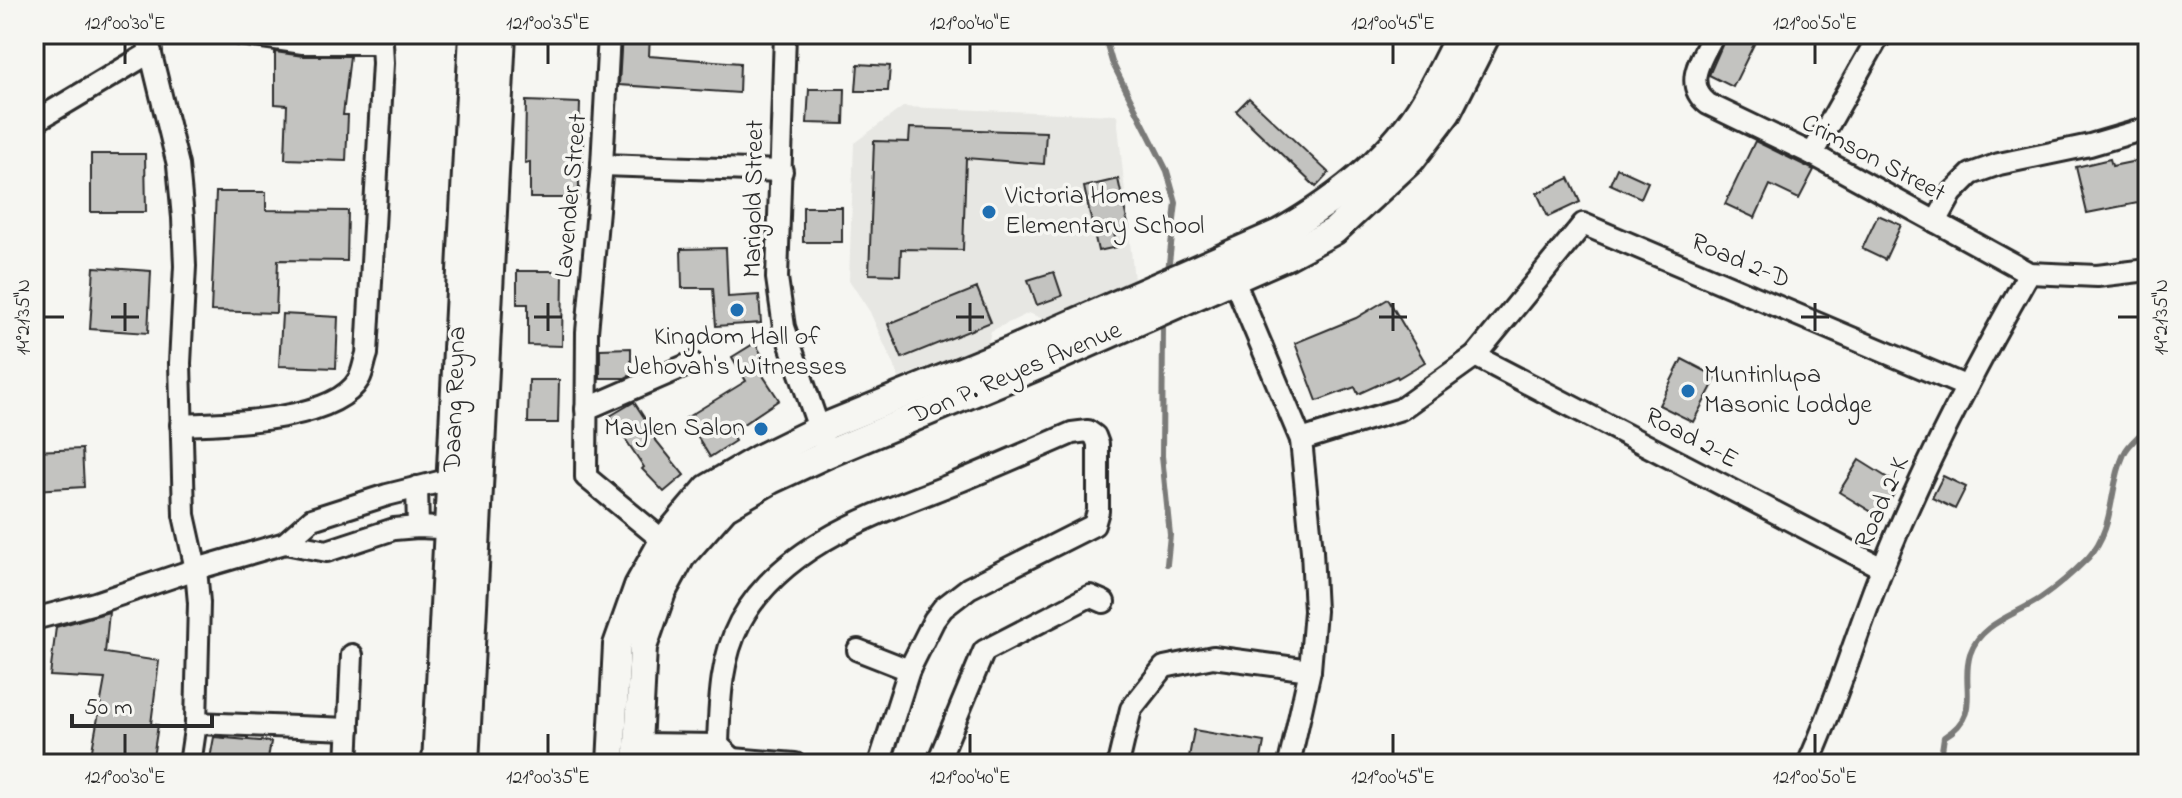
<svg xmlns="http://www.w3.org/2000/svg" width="2182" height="798" font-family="'Indie Flower',sans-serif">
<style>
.built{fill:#e7e7e3}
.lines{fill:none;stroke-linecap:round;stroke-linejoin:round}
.stream{stroke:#7a7a78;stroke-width:6}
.building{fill:#c3c3c0;stroke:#2b2b2b;stroke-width:2}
.minor-casing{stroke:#2b2b2b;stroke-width:26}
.tertiary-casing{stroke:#2b2b2b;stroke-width:32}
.secondary-casing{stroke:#2b2b2b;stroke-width:34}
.minor{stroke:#f6f6f2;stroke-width:20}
.tertiary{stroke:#f6f6f2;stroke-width:26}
.secondary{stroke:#f6f6f2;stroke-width:28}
.ticks{fill:none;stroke:#2b2b2b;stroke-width:3}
.poi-dot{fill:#1f6fb2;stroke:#f6f6f2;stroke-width:3}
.labels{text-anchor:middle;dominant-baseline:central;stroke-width:7;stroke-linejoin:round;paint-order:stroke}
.street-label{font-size:26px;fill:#2b2b2b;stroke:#f6f6f2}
.poi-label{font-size:26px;fill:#2b2b2b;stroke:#f6f6f2;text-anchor:start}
.neatline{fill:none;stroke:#2b2b2b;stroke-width:3}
.ticks-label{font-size:20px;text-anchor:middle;fill:#2b2b2b}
</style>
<rect width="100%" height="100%" fill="#f6f6f2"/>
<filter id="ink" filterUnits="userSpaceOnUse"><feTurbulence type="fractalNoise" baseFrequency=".0125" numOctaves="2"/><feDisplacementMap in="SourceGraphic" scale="16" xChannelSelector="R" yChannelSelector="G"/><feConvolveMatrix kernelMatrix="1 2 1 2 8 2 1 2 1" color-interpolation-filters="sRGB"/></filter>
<g filter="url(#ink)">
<!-- built -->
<path class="built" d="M903 107 1117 115 1134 280 1045 320 1029 313 991 331 988 343 899 378 870 312 849 280 854 143Z"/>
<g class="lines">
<!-- stream -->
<g class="stream">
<path d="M1104 34 1112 62 1167 171 1176 203 1168 271"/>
<path d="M1163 327 1162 456 1170 535 1167 564"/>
<path d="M1940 764 1944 737C1983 714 1960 686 1970 654 1980 623 2016 615 2041 598 2057 587 2074 572 2088 558 2116 527 2108 489 2124 454 2128 444 2141 435 2148 426"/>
</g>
</g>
<!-- building -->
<g class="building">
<path d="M622 34H650L649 56 740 63 739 93 619 85Z"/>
<path d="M1727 34H1759L1733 87 1709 75Z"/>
<path d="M275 52 303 56H350L343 115H348L346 161 285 159 287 105 275 104Z"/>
<path d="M858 64 890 66 888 91H856Z"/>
<path d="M809 89H845L844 124 807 123Z"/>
<path d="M1249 98 1329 173 1316 187 1236 111Z"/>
<path d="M526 101 580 103 579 136H583V162H579V198H530V162L525 163Z"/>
<path d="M910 128 1046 132 1044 164 966 158 963 250 901 249 900 275 869 274 874 141 909 142Z"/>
<path d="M1755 141 1814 170 1799 199 1770 185 1755 218 1725 204Z"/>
<path d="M91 154H145L146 212H91Z"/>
<path d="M2110 159 2112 166 2146 159 2148 201 2087 213 2076 167Z"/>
<path d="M1617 168 1648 182 1641 198 1610 184Z"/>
<path d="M1569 178 1580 202 1548 217 1537 193Z"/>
<path d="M1118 179 1129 229 1114 233 1117 247 1098 251 1084 187Z"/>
<path d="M216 192H266V210L348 211 347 261 278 260 276 313 211 311Z"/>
<rect x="803" y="207" width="39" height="35"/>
<path d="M1878 215 1901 225 1885 260 1862 249Z"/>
<path d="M726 248 728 297 759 295 761 323 716 326 713 288H682L681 249Z"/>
<path d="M94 267 151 271 148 333 90 329Z"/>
<path d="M517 271H563L562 346 528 345V304H517Z"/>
<path d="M1054 272 1062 296 1037 305 1028 280Z"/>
<path d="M977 288 991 322 902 358 888 324Z"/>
<path d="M1388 299 1425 362 1398 378 1397 376 1358 394 1355 387 1317 401 1295 343 1356 318Z"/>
<path d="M282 314 338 317 336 368 279 366Z"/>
<path d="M755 343 768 366 760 371 779 400 730 433 735 441 710 457 686 418 746 381 732 357Z"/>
<path d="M631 348V375L625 378H600V349Z"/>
<path d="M1682 359 1717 377 1693 422 1659 405Z"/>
<path d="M529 380H559L558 423H528Z"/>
<path d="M634 402 649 425 646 428 684 475 664 492 642 469 644 467 610 416Z"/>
<path d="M82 449 84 487 34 490V451Z"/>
<path d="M1859 460 1899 485 1880 517 1839 492Z"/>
<path d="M1943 476 1966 487 1955 509 1932 498Z"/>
<path d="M109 612 105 653 159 661 151 724 158 725 152 764H107L90 761 105 679 50 676 56 627Z"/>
<path d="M1194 730 1264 742 1260 764H1228L1189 757Z"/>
<path d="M214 737 271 742 267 764H209Z"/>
</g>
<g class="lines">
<defs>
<g id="minor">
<path d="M146 34 178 165 183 218 185 266 180 363 184 515 196 569 199 603 196 723 190 764"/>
<path d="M609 34 602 165 587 332 586 477 672 548"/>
<path d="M785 34 777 278 784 327 824 443"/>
<path d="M1714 34C1702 57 1682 84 1708 104L1812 154 2029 273 2097 276 2148 270"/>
<path d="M34 122 151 52"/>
<path d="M1812 154 1876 41 1883 34"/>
<path d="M602 165 782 171"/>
<path d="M1936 222 1952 193 1971 174 1999 164 2090 145 2148 128"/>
<path d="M1228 266 1301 440 1312 551 1315 611 1310 670 1289 764"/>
<path d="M1475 356 1882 568"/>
<path d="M586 409 692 363"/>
<path d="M181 425C224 423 335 422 359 379 363 372 364 362 367 354L383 63 382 43H303L240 34"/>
<path d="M1301 440 1401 409 1475 356 1583 224 1965 386"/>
<path d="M417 487 418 527"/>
<path d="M285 543 327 551 394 529 418 527 460 529"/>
<path d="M34 619 95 603 196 569 285 543 312 519 387 495 463 476"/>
<path d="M858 650 909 670"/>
<path d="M196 723 349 729"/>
<path d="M638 744 718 745 733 759"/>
<path d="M347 764 352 655"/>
<path d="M717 764C720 716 717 666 740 622 783 543 877 514 955 483 994 467 1033 450 1072 433L1088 431 1095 436 1098 444V511L1094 525 969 588 943 608 934 620 909 670 879 764"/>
<path d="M726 764 733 759 795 764"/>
<path d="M937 764 984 651 1090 596 1104 602"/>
<path d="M1118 764 1131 709 1164 667 1213 657 1310 670"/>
<path d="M1808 764C1837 701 1856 634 1882 569 1923 467 1974 369 2029 273"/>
</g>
<g id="tertiary">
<path d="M611 764 617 645 638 586 663 541 708 488 758 459 819 429 1012 350 1279 233C1335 201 1392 157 1425 101 1438 79 1449 56 1460 34"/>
<path d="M637 764 643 647 662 592 681 557 725 507 771 480 827 454 1040 365 1289 255 1334 231 1412 159 1447 113 1487 34"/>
</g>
<g id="secondary">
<path d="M437 764 474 34"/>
<path d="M464 764 501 34"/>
</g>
</defs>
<!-- minor casing -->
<use href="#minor" class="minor-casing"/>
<!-- tertiary casing -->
<use href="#tertiary" class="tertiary-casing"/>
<!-- secondary casing -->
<use href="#secondary" class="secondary-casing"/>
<!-- minor -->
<use href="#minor" class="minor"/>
<!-- tertiary -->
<use href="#tertiary" class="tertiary"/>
<!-- secondary -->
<use href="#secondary" class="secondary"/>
</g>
</g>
<!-- ticks -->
<path class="ticks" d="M125 44V64M548 44V64M970 44V64M1393 44V64M1815 44V64M125 303V331M548 303V331M970 303V331M1393 303V331M1815 303V331M44 317H64M111 317H139M534 317H562M956 317H984M1379 317H1407M1801 317H1829M2118 317H2138M125 734V754M548 734V754M970 734V754M1393 734V754M1815 734V754"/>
<!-- markers -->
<g class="poi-dot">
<circle cx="989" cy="212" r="8"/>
<circle cx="737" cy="310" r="8"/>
<circle cx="1688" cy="391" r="8"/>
<circle cx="761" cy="429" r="8"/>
</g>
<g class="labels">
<!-- street labels -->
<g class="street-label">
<text transform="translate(1873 159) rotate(28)">Crimson Street</text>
<text transform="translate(572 196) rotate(-85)">Lavender Street</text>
<text transform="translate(755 199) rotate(-89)">Marigold Street</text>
<text transform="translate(1740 262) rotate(23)">Road 2-D</text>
<text transform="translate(1016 374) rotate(-23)">Don P. Reyes Avenue</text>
<text transform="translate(456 399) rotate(-88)">Daang Reyna</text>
<text transform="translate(1691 439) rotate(28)">Road 2-E</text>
<text transform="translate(1883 503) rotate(-66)">Road 2-K</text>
</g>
<!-- poi labels -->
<g class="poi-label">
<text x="1005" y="197">Victoria Homes<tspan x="1005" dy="30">Elementary School</tspan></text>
<text x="737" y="338" text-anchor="middle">Kingdom Hall of<tspan x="737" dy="30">Jehovah's Witnesses</tspan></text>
<text x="1704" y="376">Muntinlupa<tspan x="1704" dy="30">Masonic Loddge</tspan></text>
<text x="745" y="429" text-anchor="end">Maylen Salon</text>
</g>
</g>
<!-- margin -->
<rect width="2182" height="798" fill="none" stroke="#f6f6f2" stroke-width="88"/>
<!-- scale -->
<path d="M72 714v12h140v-12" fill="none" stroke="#2b2b2b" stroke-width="4"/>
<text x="84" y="714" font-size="24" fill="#2b2b2b" stroke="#f6f6f2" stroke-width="6" paint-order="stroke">50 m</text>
<rect x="44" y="44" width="2094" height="710" class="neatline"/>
<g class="ticks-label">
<text x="125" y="29">121°00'30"E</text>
<text x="548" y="29">121°00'35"E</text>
<text x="970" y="29">121°00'40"E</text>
<text x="1393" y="29">121°00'45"E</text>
<text x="1815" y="29">121°00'50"E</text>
<text transform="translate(22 317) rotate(-90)" y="7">14°21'35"N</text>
<text transform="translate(2160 317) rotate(-90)" y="7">14°21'35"N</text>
<text x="125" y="783">121°00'30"E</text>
<text x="548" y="783">121°00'35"E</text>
<text x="970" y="783">121°00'40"E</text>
<text x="1393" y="783">121°00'45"E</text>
<text x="1815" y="783">121°00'50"E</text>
</g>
</svg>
